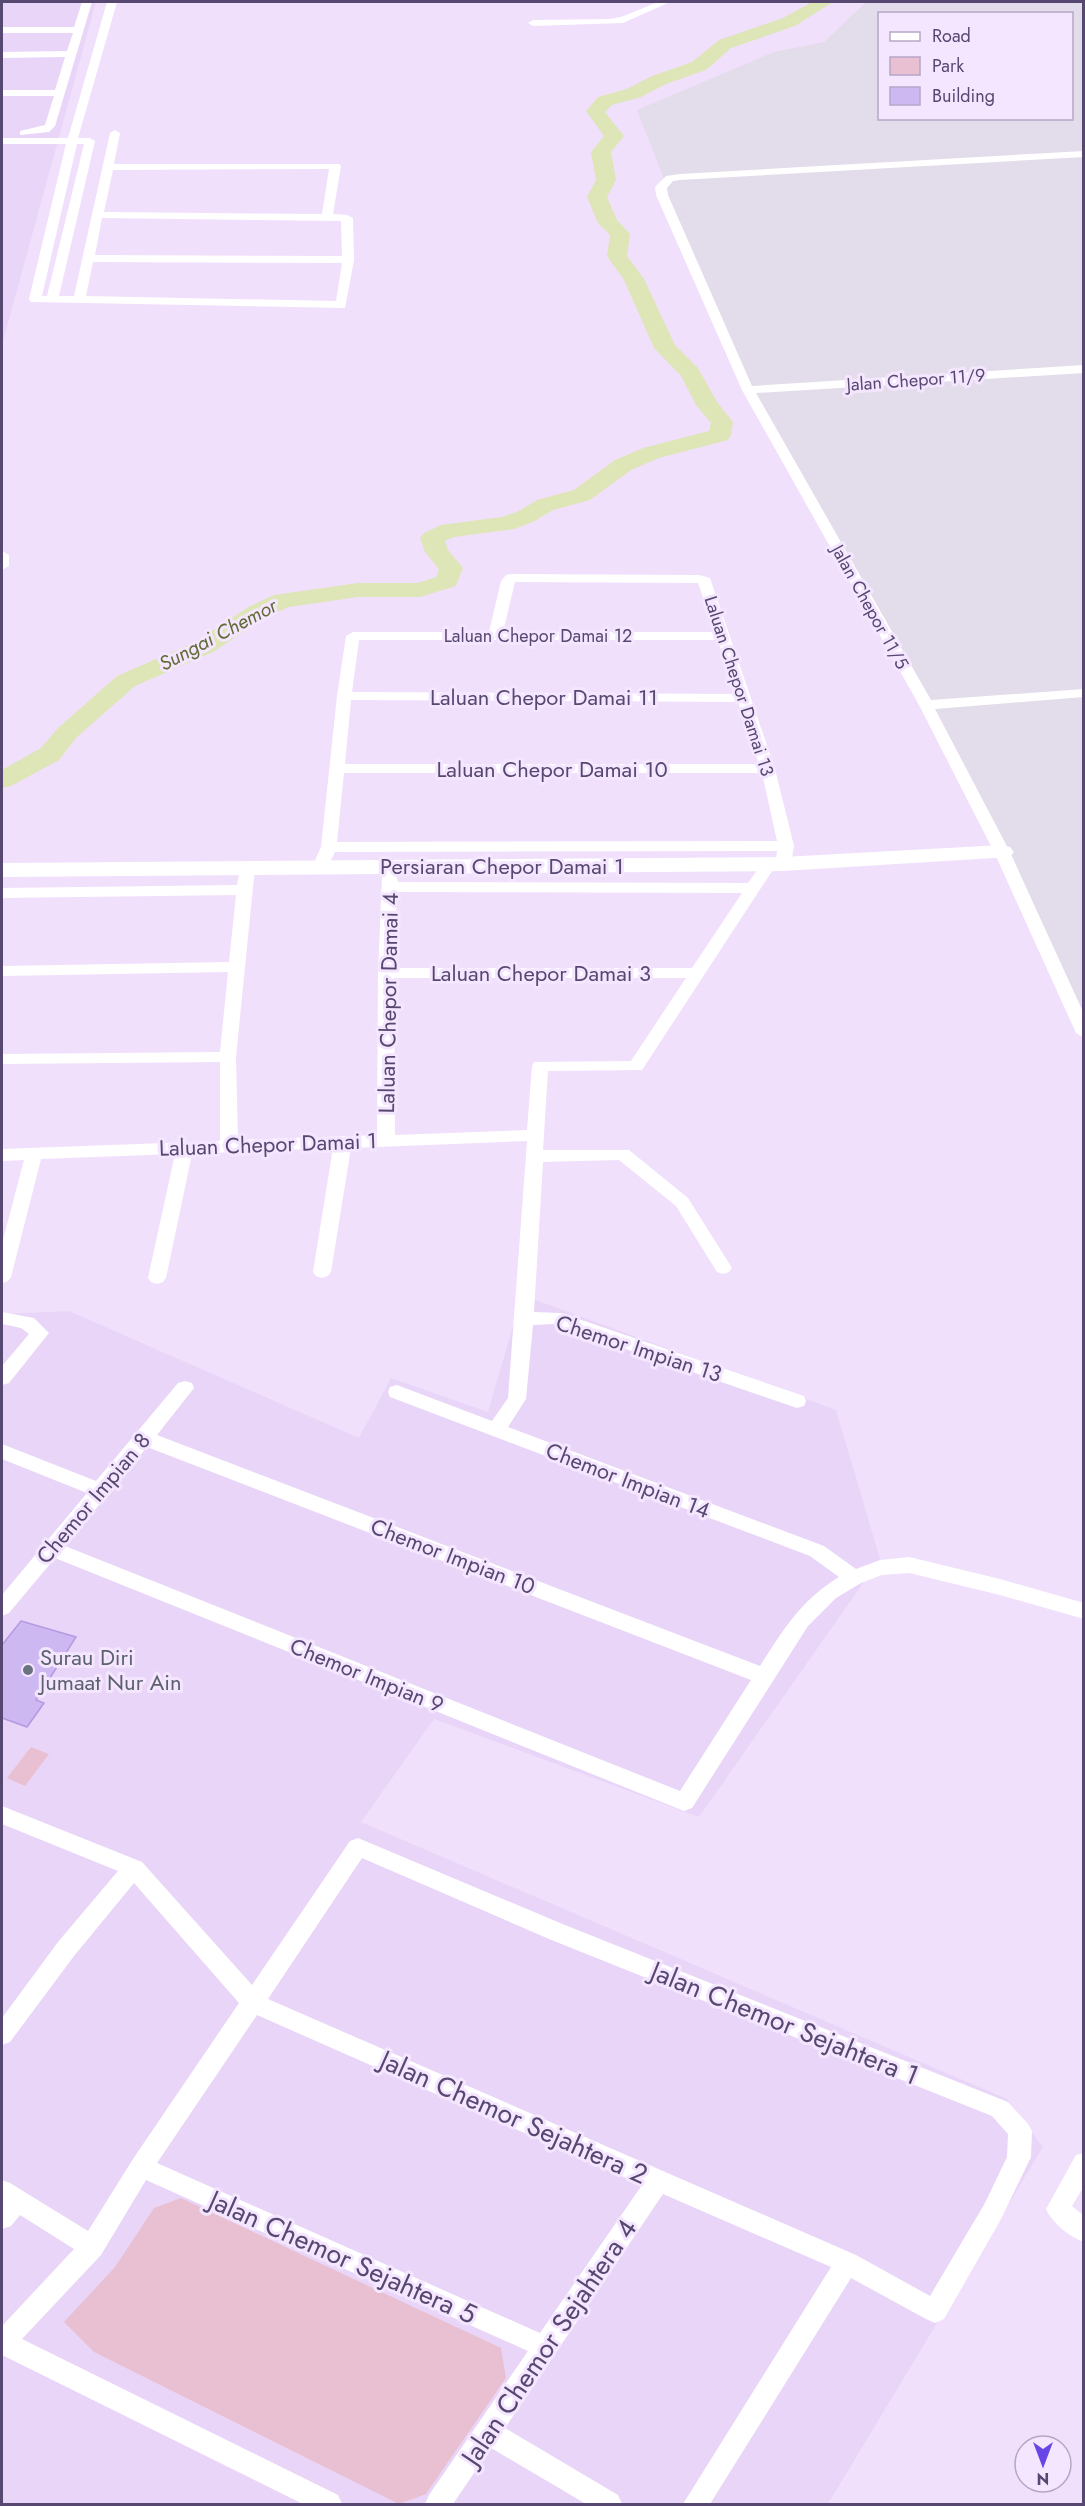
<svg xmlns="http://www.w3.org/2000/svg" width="1085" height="2506" font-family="Jost,sans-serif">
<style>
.residential{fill:#e9d5f8}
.industrial{fill:#e3dcea;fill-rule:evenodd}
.green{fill:#e9c0d1}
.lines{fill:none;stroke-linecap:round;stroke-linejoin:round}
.river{fill:#dee5b6;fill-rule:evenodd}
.building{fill:#ceb8f1;stroke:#b599e3;stroke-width:1.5}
.street{fill:#fff;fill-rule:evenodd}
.secondary{fill:#fff;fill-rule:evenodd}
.worship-dot{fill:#6b7280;stroke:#f5e6ff;stroke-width:2}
.labels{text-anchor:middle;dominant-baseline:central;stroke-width:6;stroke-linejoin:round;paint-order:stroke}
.far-street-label{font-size:18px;fill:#574872;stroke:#f5e6ff}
.far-water-label{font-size:20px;font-style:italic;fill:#626b37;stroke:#f5e6ff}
.street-label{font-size:22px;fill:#574872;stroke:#f5e6ff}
.worship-label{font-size:22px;fill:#5b616d;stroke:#f5e6ff;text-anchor:start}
.near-street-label{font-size:27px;fill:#574872;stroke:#f5e6ff}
</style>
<rect width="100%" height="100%" fill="#f1e0fc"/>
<!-- residential -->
<g class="residential">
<path d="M2 2H96L2 345Z"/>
<path d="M522 1295 836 1410 880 1559 699 1817 434 1719 361 1822 1007 2099 1043 2147 828 2504H2V1314L69 1311 359 1438 391 1378 488 1412Z"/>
</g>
<!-- industrial -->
<path class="industrial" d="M866 2H1083V1033L1002 852 748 390 662 195 665 182 637 110 774 52 824 42ZM880 14H1072V118H880Z"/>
<!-- green -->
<g class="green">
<path d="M31 1747 49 1754 25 1786 7 1778Z"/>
<path d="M181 2198 501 2348 506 2378 426 2494 399 2504 94 2352 64 2322 115 2267 154 2208Z"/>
</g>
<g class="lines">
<!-- river -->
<path class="river" d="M812 2H833L795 26 731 48 706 70 666 84 641 97 612 105 605 112 624 136 611 152 616 180 607 197 617 220 630 234 627 256 644 279 675 345 698 368 717 402 733 422 731 435 728 440 659 458 631 470 590 500 553 510 533 522 514 529 454 537 445 541 448 550 463 568 456 586 420 597H358L289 607 268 616 213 652 135 686 76 738 59 760 11 786 2 788V770L41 748 58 728 117 676 195 642 250 606 274 595 358 583H418L436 577 439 569 425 552 420 538 424 533 441 525 502 517 517 512 537 500 574 490 615 460 643 448 709 431 711 423 696 405 681 376 654 348 624 280 607 256 610 235 598 223 587 197 596 180 591 152 604 136 586 111 598 97 627 89 652 76 692 62 719 40 783 18Z"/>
</g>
<!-- building -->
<path class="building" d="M21 1621 76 1637 36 1700 44 1703 27 1727 2 1718V1645Z"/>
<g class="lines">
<!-- street -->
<g class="street">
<path d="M82 2H92L55 126 49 132 20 135V131L45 125 54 96H2V90H55L65 57 2 58V52L67 51 73 33H2V27H74Z"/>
<path d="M107 2H117L78 138H90L95 141 59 296H74L110 133 115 130 120 133 114 164H339L341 166 333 214 347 215 353 218 354 260 345 308 31 302 29 299 66 144H2V138H68ZM77 144H84L47 296H42ZM329 169 322 214 104 212 113 170ZM102 218 341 221 342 256 95 255ZM93 262 342 263 336 301 86 296Z"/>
<path d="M658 2H670L623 23 533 26 528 23 533 20 610 19 621 17Z"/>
<path d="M1084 151V157L680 180 673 181 667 188 668 195 752 386 1084 365V373L756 393 931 700 1084 689V697L935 709 1010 852 1084 1014V1038L1076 1033 994 852 919 705 742 390 656 195 655 187 666 176 680 174Z"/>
<path d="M2 551 9 555V566L2 570Z"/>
<path d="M511 574 699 575 710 578 775 769 794 846 791 864 783 869 776 865 642 1070 548 1071 543 1150H629L688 1198 732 1268 729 1272 723 1274 717 1272 676 1206 619 1160 543 1162 534 1312 561 1313 804 1396 806 1401 804 1406 797 1408 553 1324 533 1325 526 1399 508 1427 824 1546 856 1569 880 1560 909 1557 1000 1579 1084 1603V1619L1000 1595 909 1573 882 1575 861 1583 836 1598 808 1626 692 1808 684 1811 55 1558 9 1613 2 1616V1595L87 1493 2 1459V1444L96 1481 178 1383 185 1381 192 1383 194 1388 157 1435 760 1666C783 1630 801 1600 839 1577L810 1556 390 1397 388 1392 390 1387 397 1385 492 1421 508 1398 527 1141 351 1148 331 1272 328 1276 322 1278 316 1276 313 1272 333 1148 192 1154 166 1278 163 1282 157 1284 151 1282 148 1278 175 1154 41 1159 11 1277 8 1281 2 1283V1244L24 1160 2 1161V1149L220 1141V1062L2 1064V1054L220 1052 228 972 2 976V966L229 962 236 895 2 898V888L237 885 241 864H253L255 867 236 1057 238 1140 377 1135 378 973 382 877 384 874H396L398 882 748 883 764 861 769 859 776 862 777 851 335 852 326 870H314L312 867 321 847 337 696 346 636 353 632H489L501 581 506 575ZM515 582 698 583 715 632H503ZM359 640H718L735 694 352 692ZM351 700 738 702 759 764H345ZM344 773H762L777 841 337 842ZM397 892 742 893 692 968H394ZM394 978H686L631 1061 534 1062 532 1066 527 1130 395 1135ZM147 1447 751 1680 680 1791 65 1546Z"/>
<path d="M2 1312 34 1318 49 1333 9 1383 2 1385V1366L29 1334 21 1328 2 1324Z"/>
<path d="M2 1806 142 1862 252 1985 350 1841 358 1838 565 1925 1008 2102 1028 2124 1032 2131 1031 2157 1001 2219 944 2319 935 2323 926 2319 851 2278 710 2504H683L831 2267 663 2194 505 2428 618 2495 622 2504H586L491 2448 453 2504H425L429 2495 528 2351 146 2180 101 2255 22 2339 338 2495 342 2504H303L2 2355V2326L74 2249 20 2215 11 2226 2 2229V2180L10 2183 88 2231 133 2159 239 2003 134 1883 74 1956 10 2042 2 2045V2018L58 1942 118 1871 2 1824ZM362 1858 549 1939 992 2116 1008 2134 1007 2157 985 2203 930 2296 856 2255 268 1999ZM257 2015 642 2185 540 2333 157 2163Z"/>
<path d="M1084 2153V2186L1072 2206 1084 2216V2242C1070 2237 1052 2223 1046 2209L1076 2155Z"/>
</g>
<!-- secondary -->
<path class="secondary" d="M1002 845 1010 847 1014 852 1010 857 783 871 2 877V863L783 857Z"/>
</g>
<!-- markers -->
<circle class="worship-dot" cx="28" cy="1670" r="6"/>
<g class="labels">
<!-- far-street labels -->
<g class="far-street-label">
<text transform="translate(916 380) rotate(-4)">Jalan Chepor 11/9</text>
<text transform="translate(870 607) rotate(61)">Jalan Chepor 11/5</text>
<text x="538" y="636">Laluan Chepor Damai 12</text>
<text transform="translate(739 686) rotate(72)">Laluan Chepor Damai 13</text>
</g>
<!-- far-water labels -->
<g class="far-water-label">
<text transform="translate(218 635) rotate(-28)">Sungai Chemor</text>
</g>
<!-- street labels -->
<g class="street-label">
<text x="544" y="697">Laluan Chepor Damai 11</text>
<text x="552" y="769">Laluan Chepor Damai 10</text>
<text x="502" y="866">Persiaran Chepor Damai 1</text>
<text x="541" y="973">Laluan Chepor Damai 3</text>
<text transform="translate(388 1003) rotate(-89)">Laluan Chepor Damai 4</text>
<text transform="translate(268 1144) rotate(-2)">Laluan Chepor Damai 1</text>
<text transform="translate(639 1348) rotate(18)">Chemor Impian 13</text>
<text transform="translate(628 1480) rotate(21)">Chemor Impian 14</text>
<text transform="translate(93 1498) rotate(-50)">Chemor Impian 8</text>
<text transform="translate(453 1556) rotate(21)">Chemor Impian 10</text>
<text transform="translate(367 1675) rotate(22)">Chemor Impian 9</text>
</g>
<!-- worship labels -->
<g class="worship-label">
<text x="40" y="1657">Surau Diri<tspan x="40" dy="25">Jumaat Nur Ain</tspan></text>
</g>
<!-- near-street labels -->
<g class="near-street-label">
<text transform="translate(785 2023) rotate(22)">Jalan Chemor Sejahtera 1</text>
<text transform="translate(514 2117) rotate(24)">Jalan Chemor Sejahtera 2</text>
<text transform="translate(343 2257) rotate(24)">Jalan Chemor Sejahtera 5</text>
<text transform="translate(549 2342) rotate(-56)">Jalan Chemor Sejahtera 4</text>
</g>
</g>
<!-- border -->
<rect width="1085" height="2506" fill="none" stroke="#574872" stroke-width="6"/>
<!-- legend -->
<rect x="878" y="12" width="195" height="108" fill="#f5e6ff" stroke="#b6a7c7" stroke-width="1.5"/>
<rect x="890" y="32" width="30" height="9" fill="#ffffff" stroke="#b6a7c7" stroke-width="1.5"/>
<text x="932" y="42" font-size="18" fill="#574872">Road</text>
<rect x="890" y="57" width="30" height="18" fill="#e9c0d1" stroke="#b6a7c7" stroke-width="1.5"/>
<text x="932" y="72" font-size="18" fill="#574872">Park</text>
<rect x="890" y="87" width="30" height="18" fill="#ceb8f1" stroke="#b6a7c7" stroke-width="1.5"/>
<text x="932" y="102" font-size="18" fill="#574872">Building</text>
<!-- north arrow -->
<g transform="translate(1043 2464) rotate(180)"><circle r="28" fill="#f5e6ff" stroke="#b6a7c7" stroke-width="1.5"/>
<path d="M0-4.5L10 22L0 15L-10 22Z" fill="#6846e6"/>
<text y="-9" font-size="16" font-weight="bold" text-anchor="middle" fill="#574872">N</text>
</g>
</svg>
